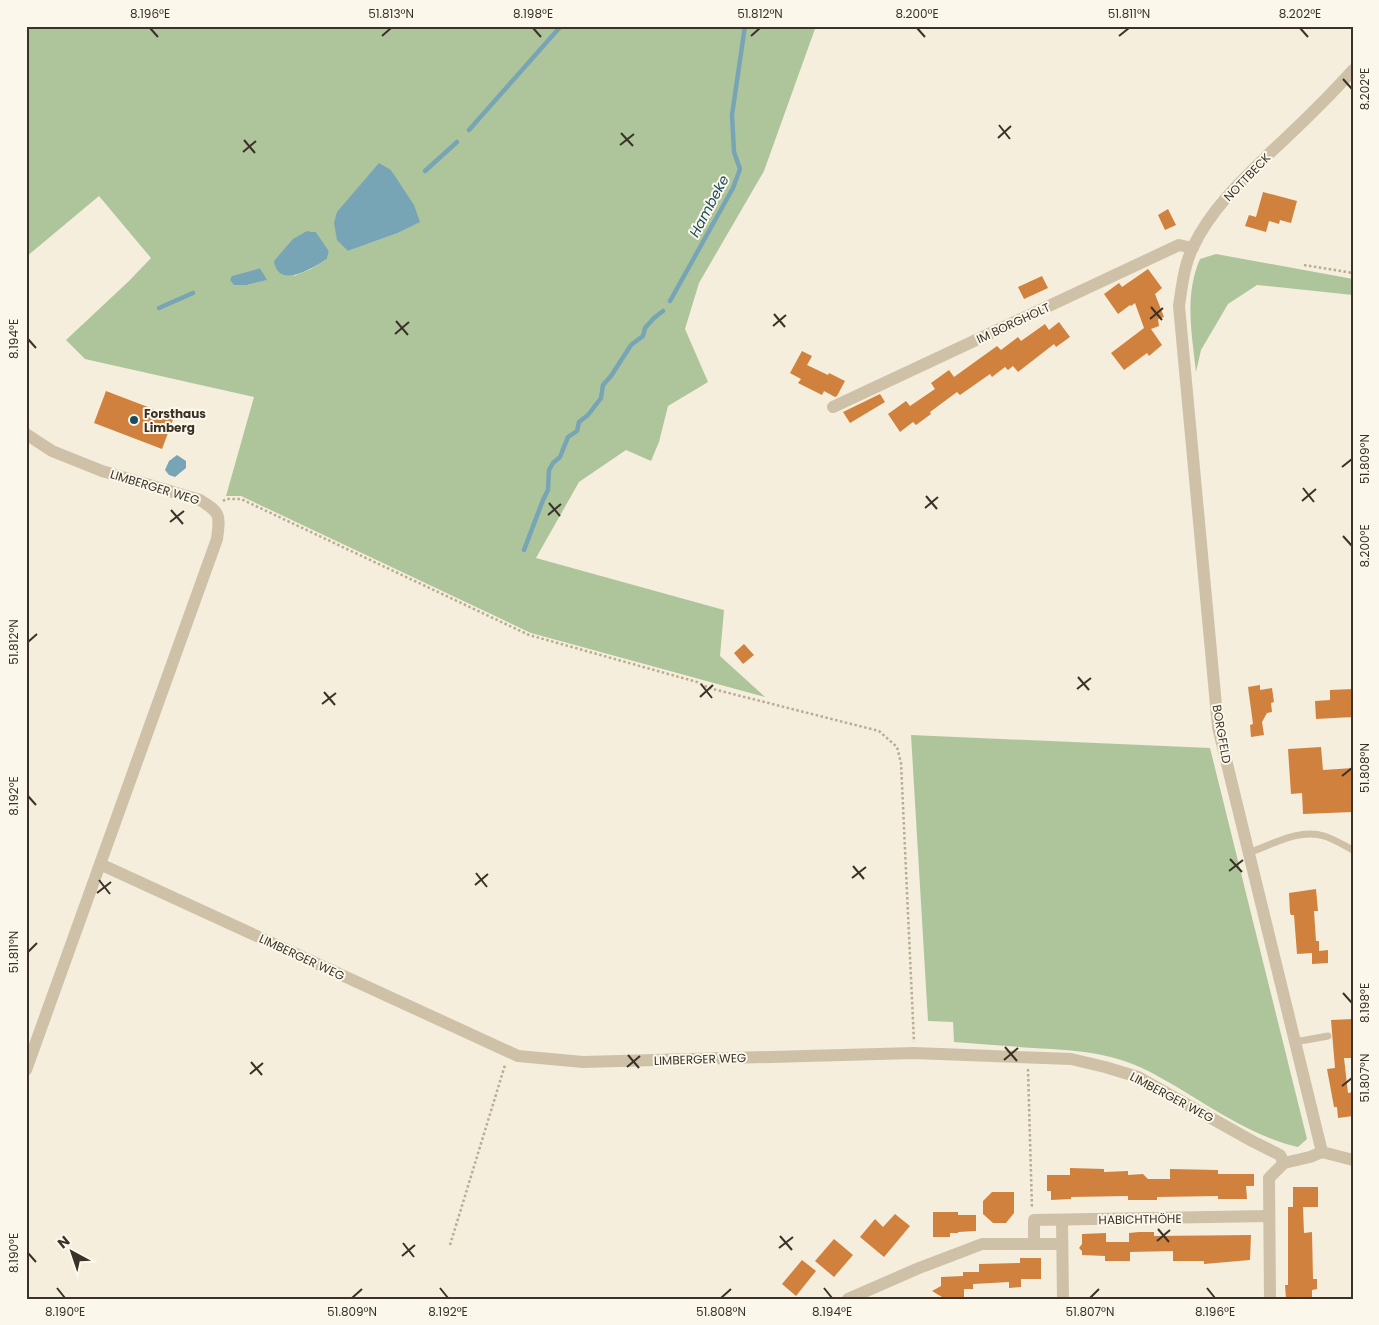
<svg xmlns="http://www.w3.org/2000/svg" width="1379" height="1325" font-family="Poppins,sans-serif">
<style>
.green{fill:#aec59b;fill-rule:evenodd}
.water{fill:#78a5b5}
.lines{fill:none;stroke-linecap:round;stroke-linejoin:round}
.stream{stroke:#78a5b5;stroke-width:4.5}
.building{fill:#d1813e}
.path{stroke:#baab91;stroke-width:2.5;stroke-dasharray:2.5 2.5;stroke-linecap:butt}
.lane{stroke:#cec1a7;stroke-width:7}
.street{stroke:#cec1a7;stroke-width:12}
.ticks{fill:none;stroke:#3a3228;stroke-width:2}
.poi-dot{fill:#194c60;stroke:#fbf7ea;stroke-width:2}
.labels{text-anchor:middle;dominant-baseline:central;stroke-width:4;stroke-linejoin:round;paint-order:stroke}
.street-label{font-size:12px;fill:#3a3228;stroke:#fbf7ea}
.poi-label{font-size:12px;font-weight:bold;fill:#3a3228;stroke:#fbf7ea;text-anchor:start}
.water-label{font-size:14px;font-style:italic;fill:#194c60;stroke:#fbf7ea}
.neatline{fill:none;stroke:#3a3228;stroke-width:2}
.ticks-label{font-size:12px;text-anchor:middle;fill:#3a3228}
</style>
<rect width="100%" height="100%" fill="#f5eedc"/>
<!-- green -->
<g class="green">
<path d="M26 26H816L764 171 699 283 685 329 708 382 668 406 659 442 651 461 626 450 579 482 536 558 724 610 720 656 765 697 531 633 241 496H226L254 397 85 359 66 340 129 281 151 258 99 196 26 257ZM391 170 419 222 398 233 348 251ZM307 231 316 232 329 251 327 259 311 269 294 276ZM260 268 266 280 247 285 233 276Z"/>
<path d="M1216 254 1353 279V295L1257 285 1228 304 1201 350 1196 372C1192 334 1184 296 1200 259Z"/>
<path d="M911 735 1210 748 1307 1139 1298 1147C1241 1134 1194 1093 1142 1068 1109 1052 1070 1050 1034 1048 1007 1046 981 1044 954 1042L953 1022 928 1021Z"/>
</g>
<!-- water -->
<g class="water">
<path d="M379 163 391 170 414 205 420 222 398 233 348 251 337 240 334 223 337 212Z"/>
<path d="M307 231 316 232 329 251 327 259C313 268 278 290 274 261L293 239Z"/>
<path d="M260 268 267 280 247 285H234L230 280 232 276Z"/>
<path d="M177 455 186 461V468L175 477 169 475 165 470 169 461Z"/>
</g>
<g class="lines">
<!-- stream -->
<g class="stream">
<path d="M469 130 561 26"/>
<path d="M425 171 457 142"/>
<path d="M670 301 733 188 740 169 734 152 732 115 745 26"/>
<path d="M159 308 193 293"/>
<path d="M524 550 543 500 548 490 549 470 553 463 560 457 568 437 577 431 579 422 588 415 601 398 603 385 611 376 631 345 643 336 645 328 654 318 663 311"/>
</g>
</g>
<!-- building -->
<g class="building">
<path d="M1263 192 1297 201 1291 223 1280 220 1279 224 1269 221 1266 232 1245 226 1249 215 1256 217Z"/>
<path d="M1168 209 1176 225 1165 230 1158 215Z"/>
<path d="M1148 269 1162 288 1155 294 1164 317 1158 319 1159 326 1151 329 1162 345 1149 356 1147 353 1124 370 1111 353 1144 328 1135 303 1131 306 1130 305 1118 314 1104 294 1119 283 1122 287Z"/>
<path d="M1042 276 1048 288 1024 299 1018 287Z"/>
<path d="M1059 322 1070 337 1056 347 1054 344 1018 372 1013 366 1008 370 1005 367 992 377 990 374 960 395 957 392 930 412 931 414 916 425 913 422 900 432 888 414 906 401 910 406 935 389 931 383 949 370 954 377 997 346 1001 350 1018 337 1021 341 1045 324 1049 330Z"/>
<path d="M802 351 812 356 807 365 828 375 829 373 845 381 837 396 835 397 824 391 822 395 798 383 801 379 790 373Z"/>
<path d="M106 391 174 417 162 449 94 423Z"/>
<path d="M880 394 885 402 850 423 843 412Z"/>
<path d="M744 644 754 655 743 664 734 653Z"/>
<path d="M1260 685V690L1272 688 1274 702 1271 703 1272 712 1267 713 1262 722 1264 735 1251 737 1250 725 1253 724 1248 687Z"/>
<path d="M1353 689V717L1316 719 1315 701 1330 700V690Z"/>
<path d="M1321 747 1323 770 1353 768V812L1303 814 1302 793 1291 794 1288 749Z"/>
<path d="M1316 889 1318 911H1314L1316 941H1319V951L1328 950V963L1312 964V953L1297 954 1294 915H1291L1290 913 1289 893Z"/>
<path d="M1353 1019V1058H1344L1348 1093 1353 1092V1116L1338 1118 1337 1107H1334L1327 1069 1335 1068 1331 1020Z"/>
<path d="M1070 1168 1104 1169V1172L1128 1171V1175L1143 1174 1148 1179H1170V1169L1218 1170V1174H1254V1186H1246L1247 1199H1218V1196L1157 1197V1200H1128V1196L1071 1197V1199L1051 1200V1191H1047V1175H1070Z"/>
<path d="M1293 1187H1318V1207H1303L1304 1233 1312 1232 1313 1279H1317V1289L1312 1290V1299H1286L1285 1285H1288V1207H1293Z"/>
<path d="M992 1192H1014V1213L1006 1223H993L983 1214V1201Z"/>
<path d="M933 1212H958V1215H976V1231L958 1232V1233H950V1237H933Z"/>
<path d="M895 1214 910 1226 884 1257 860 1237 875 1219 883 1227Z"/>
<path d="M1139 1232H1154V1236L1251 1235 1250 1260 1204 1264V1261H1173V1251L1130 1252V1261H1105V1256L1082 1255V1251L1079 1248 1082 1244V1234L1106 1233V1242H1129V1233Z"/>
<path d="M834 1239 853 1255 834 1277 815 1261Z"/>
<path d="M1020 1258H1041V1279H1021V1287L1009 1288V1282L973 1284V1289H964V1297H942L932 1291 941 1286V1277L963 1276V1272H979V1264L1020 1263Z"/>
<path d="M802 1260 816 1271 796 1296 782 1284Z"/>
</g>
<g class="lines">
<!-- path -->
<g class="path">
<path d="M1304 265 1353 273"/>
<path d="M223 501 226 499H241L529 635 697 682 709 688 879 731 897 747 901 763 914 1042"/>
<path d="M1028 1069 1032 1209"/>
<path d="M450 1245 505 1065"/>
</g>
<!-- lane -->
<g class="lane">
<path d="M1248 853C1272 845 1298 828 1324 836 1334 839 1343 845 1353 850"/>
<path d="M1295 1042 1328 1036"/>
</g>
<!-- street -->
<g class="street">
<path d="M833 407 1179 245 1193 248"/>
<path d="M26 434 52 451 102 471 200 500C221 513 220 515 217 539L26 1070"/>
<path d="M100 864 518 1056 583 1062 914 1053 1071 1059 1105 1067 1138 1077 1252 1141 1280 1155 1284 1163"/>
<path d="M1322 1152 1218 727 1179 306C1182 286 1184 265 1193 247 1211 209 1242 180 1272 151 1300 125 1327 99 1353 70"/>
<path d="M1284 1163 1310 1157 1322 1152 1353 1160"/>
<path d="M1062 1220 1063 1299"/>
<path d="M1034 1243V1220L1268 1216"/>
<path d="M848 1299 919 1268 982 1244H1062"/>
<path d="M1270 1299 1269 1178 1284 1163"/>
</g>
</g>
<!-- ticks -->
<path class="ticks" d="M150 28 158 37M533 28 541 37M917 28 925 37M1300 28 1308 37M382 36 391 28M751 36 760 28M1119 36 1129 28M1343 79 1352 89M999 125 1010 139M621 133 633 146M998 138 1011 126M244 140 255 153M620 145 634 134M243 152 256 141M1151 307 1162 320M774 314 785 327M1150 319 1163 308M396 321 408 335M773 326 786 315M395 334 409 322M28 339 36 348M1342 467 1352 459M1303 488 1314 502M926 496 937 509M1302 501 1316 489M549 503 560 516M925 508 938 497M171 510 183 524M548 515 561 504M170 522 184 511M1343 536 1352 546M28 642 37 634M1078 677 1089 690M701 684 712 698M1077 689 1091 678M324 692 335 705M700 697 713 685M322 704 336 693M1342 776 1352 768M28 796 36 805M1230 859 1242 872M853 866 864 879M1229 871 1243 860M476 873 487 887M852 878 866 867M99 880 110 894M475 885 488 874M97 893 111 882M28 952 37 943M1343 993 1352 1003M1005 1047 1017 1061M628 1055 639 1068M1004 1060 1018 1048M251 1062 262 1075M627 1067 640 1056M250 1074 263 1063M1342 1086 1352 1078M1158 1229 1169 1242M780 1236 792 1250M1157 1241 1170 1230M403 1243 414 1257M779 1248 793 1237M28 1253 36 1262M402 1256 415 1245M57 1288 65 1298M440 1288 448 1298M824 1288 832 1298M1207 1288 1215 1298M352 1298 362 1289M721 1298 731 1289M1090 1298 1099 1289"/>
<!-- markers -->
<circle class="poi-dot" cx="134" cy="420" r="5"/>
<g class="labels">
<!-- street labels -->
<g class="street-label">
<text transform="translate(1247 177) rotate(-46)">NOTTBECK</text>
<text transform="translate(1013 323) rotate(-25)">IM BORGHOLT</text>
<text transform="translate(155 487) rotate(17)">LIMBERGER WEG</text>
<text transform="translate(1222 734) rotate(80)">BORGFELD</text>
<text transform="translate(302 957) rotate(25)">LIMBERGER WEG</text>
<text transform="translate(700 1059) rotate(-2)">LIMBERGER WEG</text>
<text transform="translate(1172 1097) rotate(28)">LIMBERGER WEG</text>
<text transform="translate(1140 1219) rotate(-1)">HABICHTHÖHE</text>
</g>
<!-- poi labels -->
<g class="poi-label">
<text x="144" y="413">Forsthaus<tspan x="144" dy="14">Limberg</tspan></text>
</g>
<!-- water labels -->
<g class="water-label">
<text transform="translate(709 206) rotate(-62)">Hambeke</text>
</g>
</g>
<!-- border -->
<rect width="1379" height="1325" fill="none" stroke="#fbf7ea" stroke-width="55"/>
<!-- north arrow -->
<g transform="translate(72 1252) rotate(320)" stroke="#fbf7ea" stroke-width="4" paint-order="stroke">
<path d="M0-4L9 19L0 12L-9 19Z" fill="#3a3228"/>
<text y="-8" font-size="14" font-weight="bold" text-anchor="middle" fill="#3a3228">N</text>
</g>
<rect x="28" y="28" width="1324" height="1270" class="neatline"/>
<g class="ticks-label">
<text x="150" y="18">8.196°E</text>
<text x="391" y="18">51.813°N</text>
<text x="533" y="18">8.198°E</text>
<text x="760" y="18">51.812°N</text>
<text x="917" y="18">8.200°E</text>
<text x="1129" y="18">51.811°N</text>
<text x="1300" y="18">8.202°E</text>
<text transform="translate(1365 89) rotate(-90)" y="4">8.202°E</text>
<text transform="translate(14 339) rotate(-90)" y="4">8.194°E</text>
<text transform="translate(1365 459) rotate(-90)" y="4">51.809°N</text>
<text transform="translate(1365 546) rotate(-90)" y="4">8.200°E</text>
<text transform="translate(14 642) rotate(-90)" y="4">51.812°N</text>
<text transform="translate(1365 768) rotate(-90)" y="4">51.808°N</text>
<text transform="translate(14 796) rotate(-90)" y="4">8.192°E</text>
<text transform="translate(14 952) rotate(-90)" y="4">51.811°N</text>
<text transform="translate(1365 1003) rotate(-90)" y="4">8.198°E</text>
<text transform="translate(1365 1078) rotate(-90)" y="4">51.807°N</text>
<text transform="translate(14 1253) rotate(-90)" y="4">8.190°E</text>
<text x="65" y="1316">8.190°E</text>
<text x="352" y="1316">51.809°N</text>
<text x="448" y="1316">8.192°E</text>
<text x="721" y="1316">51.808°N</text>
<text x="832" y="1316">8.194°E</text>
<text x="1090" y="1316">51.807°N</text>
<text x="1215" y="1316">8.196°E</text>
</g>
</svg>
